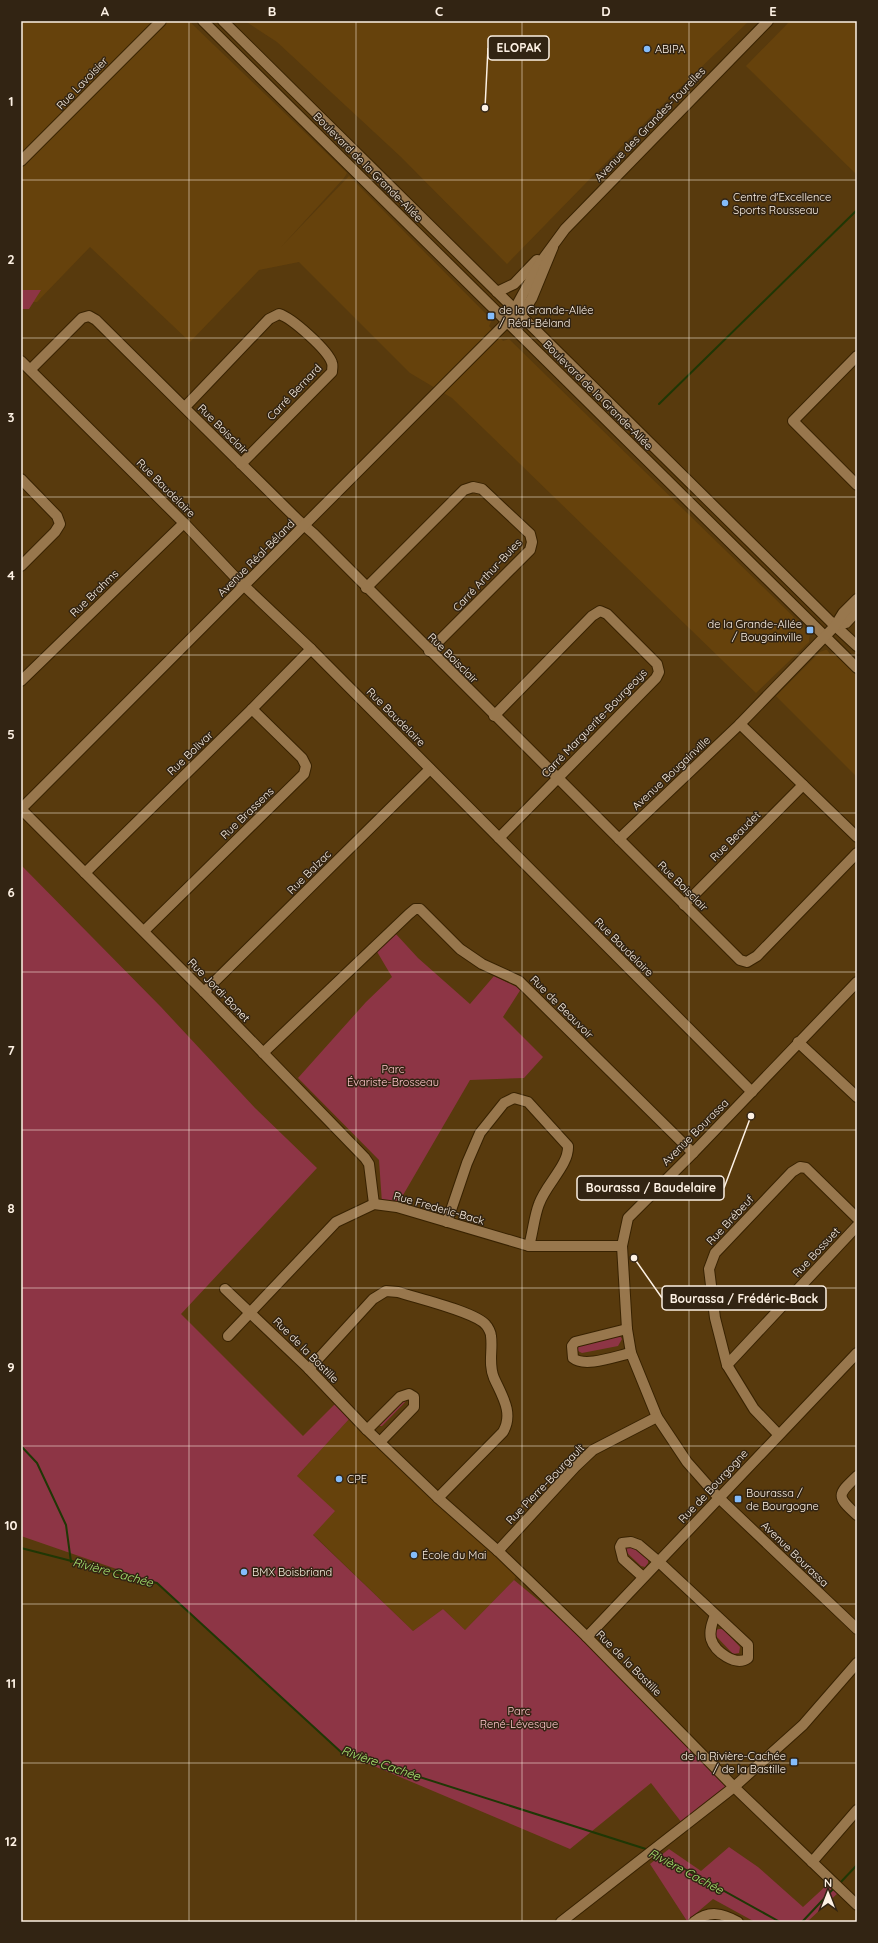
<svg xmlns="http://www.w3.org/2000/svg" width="878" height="1943" font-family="Quicksand,sans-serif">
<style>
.built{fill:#66420c}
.green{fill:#8d3545}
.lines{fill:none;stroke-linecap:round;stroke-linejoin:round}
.stream{stroke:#1f3705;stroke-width:2}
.minor-casing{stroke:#382201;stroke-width:12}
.minor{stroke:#98774d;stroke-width:10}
.grid{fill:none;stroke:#fdf1e4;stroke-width:1;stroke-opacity:0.55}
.poi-dot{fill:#84bcfb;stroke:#322413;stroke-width:1.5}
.labels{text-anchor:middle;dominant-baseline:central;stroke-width:3;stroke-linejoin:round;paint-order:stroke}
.poi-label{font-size:11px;fill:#fdf1e4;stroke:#322413;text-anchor:start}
.street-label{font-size:11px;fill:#fdf1e4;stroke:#322413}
.park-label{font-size:11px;fill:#ffc6cc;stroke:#322413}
.water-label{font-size:12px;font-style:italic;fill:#a8e771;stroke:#322413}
.leader{fill:none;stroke:#fdf1e4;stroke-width:1.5}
.callout-dot{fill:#fdf1e4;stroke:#322413;stroke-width:1.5}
.callout{fill:#322413;stroke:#fdf1e4;stroke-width:1.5}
.callout-label{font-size:12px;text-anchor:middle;font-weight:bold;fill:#fdf1e4}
.neatline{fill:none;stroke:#fdf1e4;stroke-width:1.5}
.grid-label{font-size:13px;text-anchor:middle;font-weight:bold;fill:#fdf1e4}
</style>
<rect width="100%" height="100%" fill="#583a0d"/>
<!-- built -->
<g class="built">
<path d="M21 21H189L347 173 344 178 281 247 349 176 492 320 489 326 503 341 509 339 810 633 809 642 756 693 452 398 410 373 299 262 259 270 190 342 90 247 37 302H21Z"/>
<path d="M245 21H749L659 108 507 264 401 157 277 42Z"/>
<path d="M790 21H857V175L746 66Z"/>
<path d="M825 650H827L830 654 834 653 857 676V777L776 696 820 652Z"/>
<path d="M351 1417 516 1576 514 1580 465 1630 443 1609 413 1631 313 1534 297 1476Z"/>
</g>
<!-- green -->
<g class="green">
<path d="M21 290H41L29 309H21Z"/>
<path d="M21 865 161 1007 255 1108 317 1168 181 1314 303 1436 335 1404 351 1417 297 1476 335 1511 313 1535 413 1631 443 1609 465 1630 514 1580 584 1638 731 1786 682 1823 651 1783 570 1849 341 1752 157 1583 21 1536Z"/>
<path d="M395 933 418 958 470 1004 494 976 521 989 503 1017 543 1057 524 1078 470 1080 399 1202 382 1203 379 1160 298 1078 366 1002 392 977 376 950Z"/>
<path d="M620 1336 622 1339 618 1346 582 1353 576 1350 577 1340Z"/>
<path d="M405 1394 409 1398 382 1426H379L378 1425Z"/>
<path d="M633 1544 648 1560V1563L645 1567 641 1566 625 1551V1546Z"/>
<path d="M719 1629H723L740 1647 739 1653 733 1654 715 1635 716 1630Z"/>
<path d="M729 1847 758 1867 803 1907 828 1884 838 1893 807 1922H755L713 1899 687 1921 650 1864 669 1849 701 1871Z"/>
</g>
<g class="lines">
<!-- stream -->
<g class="stream">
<path d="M659 404 857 210"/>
<path d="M21 1446 37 1463 66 1525 71 1562"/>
<path d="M21 1548 157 1583 341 1752 649 1850"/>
<path d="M654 1852 780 1922"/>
<path d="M839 1884 857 1865"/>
<path d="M802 1922 834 1888"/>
</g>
<defs>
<g id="minor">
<path d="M203 21 857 668"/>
<path d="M223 21 830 621 857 646"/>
<path d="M21 161 161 21"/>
<path d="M497 292 514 284 537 260"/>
<path d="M512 314 540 263 565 229 768 21"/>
<path d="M857 356 793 421 857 485"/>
<path d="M21 361 184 523 236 578 311 649 752 1092"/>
<path d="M31 369 82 318 89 316 96 320 298 520 314 534 740 960 747 962 757 956 857 853"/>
<path d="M185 407 269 319 279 314C292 318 328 350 332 363 333 366 332 369 332 372L241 464"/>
<path d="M21 479 57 516 60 524 55 532 21 566"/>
<path d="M366 588 464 490 473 487 482 489 530 534 532 542 530 550 429 651"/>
<path d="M835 626 846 623 857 611"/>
<path d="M21 681 184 523"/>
<path d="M494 716 592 616 600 611 607 614 657 664 659 672 656 678 499 838"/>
<path d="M740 724 857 837"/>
<path d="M21 809 507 322 525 309 532 298 553 247"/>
<path d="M21 809 204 992 365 1158 369 1164 374 1204"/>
<path d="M619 839 740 724 835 626 843 613 857 599"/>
<path d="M85 873 252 709 311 649"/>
<path d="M684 905 803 785"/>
<path d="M144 931 304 774 306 766 302 758 252 709"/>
<path d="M857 982 693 1153 628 1218 622 1246 627 1329 631 1353 657 1417 687 1462 718 1497 857 1629"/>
<path d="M204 992 430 769"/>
<path d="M798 1042 857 1097"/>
<path d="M263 1053 409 914 415 909H420L460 949 482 964 519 981 693 1153"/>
<path d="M447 1222 467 1163 480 1133 504 1103 514 1098 528 1102 568 1146C569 1165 546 1184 539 1204 534 1217 533 1232 529 1246"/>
<path d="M225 1289 309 1369 367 1430 438 1498 498 1551 587 1637 734 1787 857 1905"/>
<path d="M627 1329 575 1342 572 1346 573 1358C585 1368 616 1356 631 1353"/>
<path d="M228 1336 336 1222 374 1204 397 1207 529 1246H622"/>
<path d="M727 1365 857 1226"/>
<path d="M309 1369 373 1299 386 1291 398 1292C416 1298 476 1312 486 1325 488 1327 491 1333 491 1336 493 1350 488 1364 494 1378 502 1396 514 1413 503 1432L438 1498"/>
<path d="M367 1430 400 1397 409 1394 414 1397V1407L380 1442"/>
<path d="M778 1434 754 1409 727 1365 715 1318 709 1269 715 1253 792 1172 800 1167 806 1168 857 1218"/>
<path d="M857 1476C837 1495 836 1496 857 1515"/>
<path d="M498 1551 575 1467 593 1450 657 1417"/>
<path d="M643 1577 623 1559 620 1547 622 1543 631 1542 639 1545 659 1562 748 1645V1658C736 1667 715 1652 711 1639 709 1631 712 1623 715 1615"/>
<path d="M587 1637 857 1353"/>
<path d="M812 1862 857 1810"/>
<path d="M561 1922 734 1787 803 1725 857 1663"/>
<path d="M694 1922C709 1910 722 1913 738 1922"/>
</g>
</defs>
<!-- minor casing -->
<use href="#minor" class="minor-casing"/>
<!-- minor -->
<use href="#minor" class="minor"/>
</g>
<!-- grid -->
<path class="grid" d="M189 21V1922M356 21V1922M522 21V1922M689 21V1922M21 180H857M21 338H857M21 497H857M21 655H857M21 813H857M21 972H857M21 1130H857M21 1288H857M21 1446H857M21 1604H857M21 1763H857"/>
<!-- markers -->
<g class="poi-dot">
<circle cx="647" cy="49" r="4"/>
<circle cx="725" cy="203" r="4"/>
<rect x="487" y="312" width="8" height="8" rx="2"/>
<rect x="806" y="626" width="8" height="8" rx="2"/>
<circle cx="339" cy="1479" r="4"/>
<rect x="734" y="1495" width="8" height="8" rx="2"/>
<circle cx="414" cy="1555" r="4"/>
<circle cx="244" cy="1572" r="4"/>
<rect x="790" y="1758" width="8" height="8" rx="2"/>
</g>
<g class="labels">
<!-- poi labels -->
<g class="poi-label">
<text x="655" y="49">ABIPA</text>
<text x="733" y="197">Centre d'Excellence<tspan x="733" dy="13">Sports Rousseau</tspan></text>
<text x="499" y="310">de la Grande-Allée<tspan x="499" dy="13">/ Réal-Béland</tspan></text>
<text x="802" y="624" text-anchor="end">de la Grande-Allée<tspan x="802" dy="13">/ Bougainville</tspan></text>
<text x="347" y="1479">CPE</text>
<text x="746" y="1493">Bourassa /<tspan x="746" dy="13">de Bourgogne</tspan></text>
<text x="422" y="1555">École du Mai</text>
<text x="252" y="1572">BMX Boisbriand</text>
<text x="786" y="1756" text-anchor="end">de la Rivière-Cachée<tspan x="786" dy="13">/ de la Bastille</tspan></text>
</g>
<!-- street labels -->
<g class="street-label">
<text transform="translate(82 83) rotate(-46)">Rue Lavoisier</text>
<text transform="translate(650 124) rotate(-46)">Avenue des Grandes-Tourelles</text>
<text transform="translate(368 167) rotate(45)">Boulevard de la Grande-Allée</text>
<text transform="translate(294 392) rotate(-46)">Carré Bernard</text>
<text transform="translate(598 395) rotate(45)">Boulevard de la Grande-Allée</text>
<text transform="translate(223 429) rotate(45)">Rue Boisclair</text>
<text transform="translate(166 488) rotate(45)">Rue Baudelaire</text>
<text transform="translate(256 558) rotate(-45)">Avenue Réal-Béland</text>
<text transform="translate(487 575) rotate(-47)">Carré Arthur-Buies</text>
<text transform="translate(94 593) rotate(-44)">Rue Brahms</text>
<text transform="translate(453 658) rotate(45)">Rue Boisclair</text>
<text transform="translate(396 717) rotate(45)">Rue Baudelaire</text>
<text transform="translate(594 723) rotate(-46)">Carré Marguerite-Bourgeoys</text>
<text transform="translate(190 753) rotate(-44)">Rue Bolivar</text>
<text transform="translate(671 773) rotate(-43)">Avenue Bougainville</text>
<text transform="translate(247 813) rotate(-44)">Rue Brassens</text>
<text transform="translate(735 836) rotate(-45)">Rue Beaudet</text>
<text transform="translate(309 872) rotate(-45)">Rue Balzac</text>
<text transform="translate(683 886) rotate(45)">Rue Boisclair</text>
<text transform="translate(624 947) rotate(45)">Rue Baudelaire</text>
<text transform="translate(219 990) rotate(46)">Rue Jordi-Bonet</text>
<text transform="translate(562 1007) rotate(45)">Rue de Beauvoir</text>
<text transform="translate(695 1132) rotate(-45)">Avenue Bourassa</text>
<text transform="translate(439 1208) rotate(16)">Rue Frederic-Back</text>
<text transform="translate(730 1220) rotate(-47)">Rue Brébeuf</text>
<text transform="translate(816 1252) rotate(-47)">Rue Bossuet</text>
<text transform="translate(306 1350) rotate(45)">Rue de la Bastille</text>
<text transform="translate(545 1484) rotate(-46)">Rue Pierre-Bourgault</text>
<text transform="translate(713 1486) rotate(-47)">Rue de Bourgogne</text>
<text transform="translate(795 1554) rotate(44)">Avenue Bourassa</text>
<text transform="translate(629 1663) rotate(45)">Rue de la Bastille</text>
</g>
<!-- park labels -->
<g class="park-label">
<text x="393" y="1069">Parc<tspan x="393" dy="13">Évariste-Brosseau</tspan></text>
<text x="519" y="1711">Parc<tspan x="519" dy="13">René-Lévesque</tspan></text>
</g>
<!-- water labels -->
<g class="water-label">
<text transform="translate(113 1572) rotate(15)">Rivière Cachée</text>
<text transform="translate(381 1763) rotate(19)">Rivière Cachée</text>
<text transform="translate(686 1871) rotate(28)">Rivière Cachée</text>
</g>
</g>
<!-- callouts -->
<path class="leader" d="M485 108L488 48M751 1116L724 1188M634 1258L662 1298"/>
<g class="callout-dot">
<circle cx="485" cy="108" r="4"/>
<circle cx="751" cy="1116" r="4"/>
<circle cx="634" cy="1258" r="4"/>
</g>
<g class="callout">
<rect x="488" y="36" width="61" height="24" rx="4"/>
<rect x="577" y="1176" width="147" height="24" rx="4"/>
<rect x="662" y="1286" width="164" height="24" rx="4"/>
</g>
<g class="callout-label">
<text x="519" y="52">ELOPAK</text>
<text x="651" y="1192">Bourassa / Baudelaire</text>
<text x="744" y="1303">Bourassa / Frédéric-Back</text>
</g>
<!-- border -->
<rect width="878" height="1943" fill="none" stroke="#322413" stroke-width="44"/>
<!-- north arrow -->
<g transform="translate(828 1893)" stroke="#322413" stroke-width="3" paint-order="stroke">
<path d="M0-3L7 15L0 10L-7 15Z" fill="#fdf1e4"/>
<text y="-6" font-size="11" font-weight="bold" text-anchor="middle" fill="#fdf1e4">N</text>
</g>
<rect x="22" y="22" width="834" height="1899" class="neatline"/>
<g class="grid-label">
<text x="105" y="16">A</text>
<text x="272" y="16">B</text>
<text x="439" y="16">C</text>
<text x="606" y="16">D</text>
<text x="773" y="16">E</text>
<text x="11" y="106">1</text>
<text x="11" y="264">2</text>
<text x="11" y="422">3</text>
<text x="11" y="580">4</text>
<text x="11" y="739">5</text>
<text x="11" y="897">6</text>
<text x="11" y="1055">7</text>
<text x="11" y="1213">8</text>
<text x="11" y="1372">9</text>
<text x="11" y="1530">10</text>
<text x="11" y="1688">11</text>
<text x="11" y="1846">12</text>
</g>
</svg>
